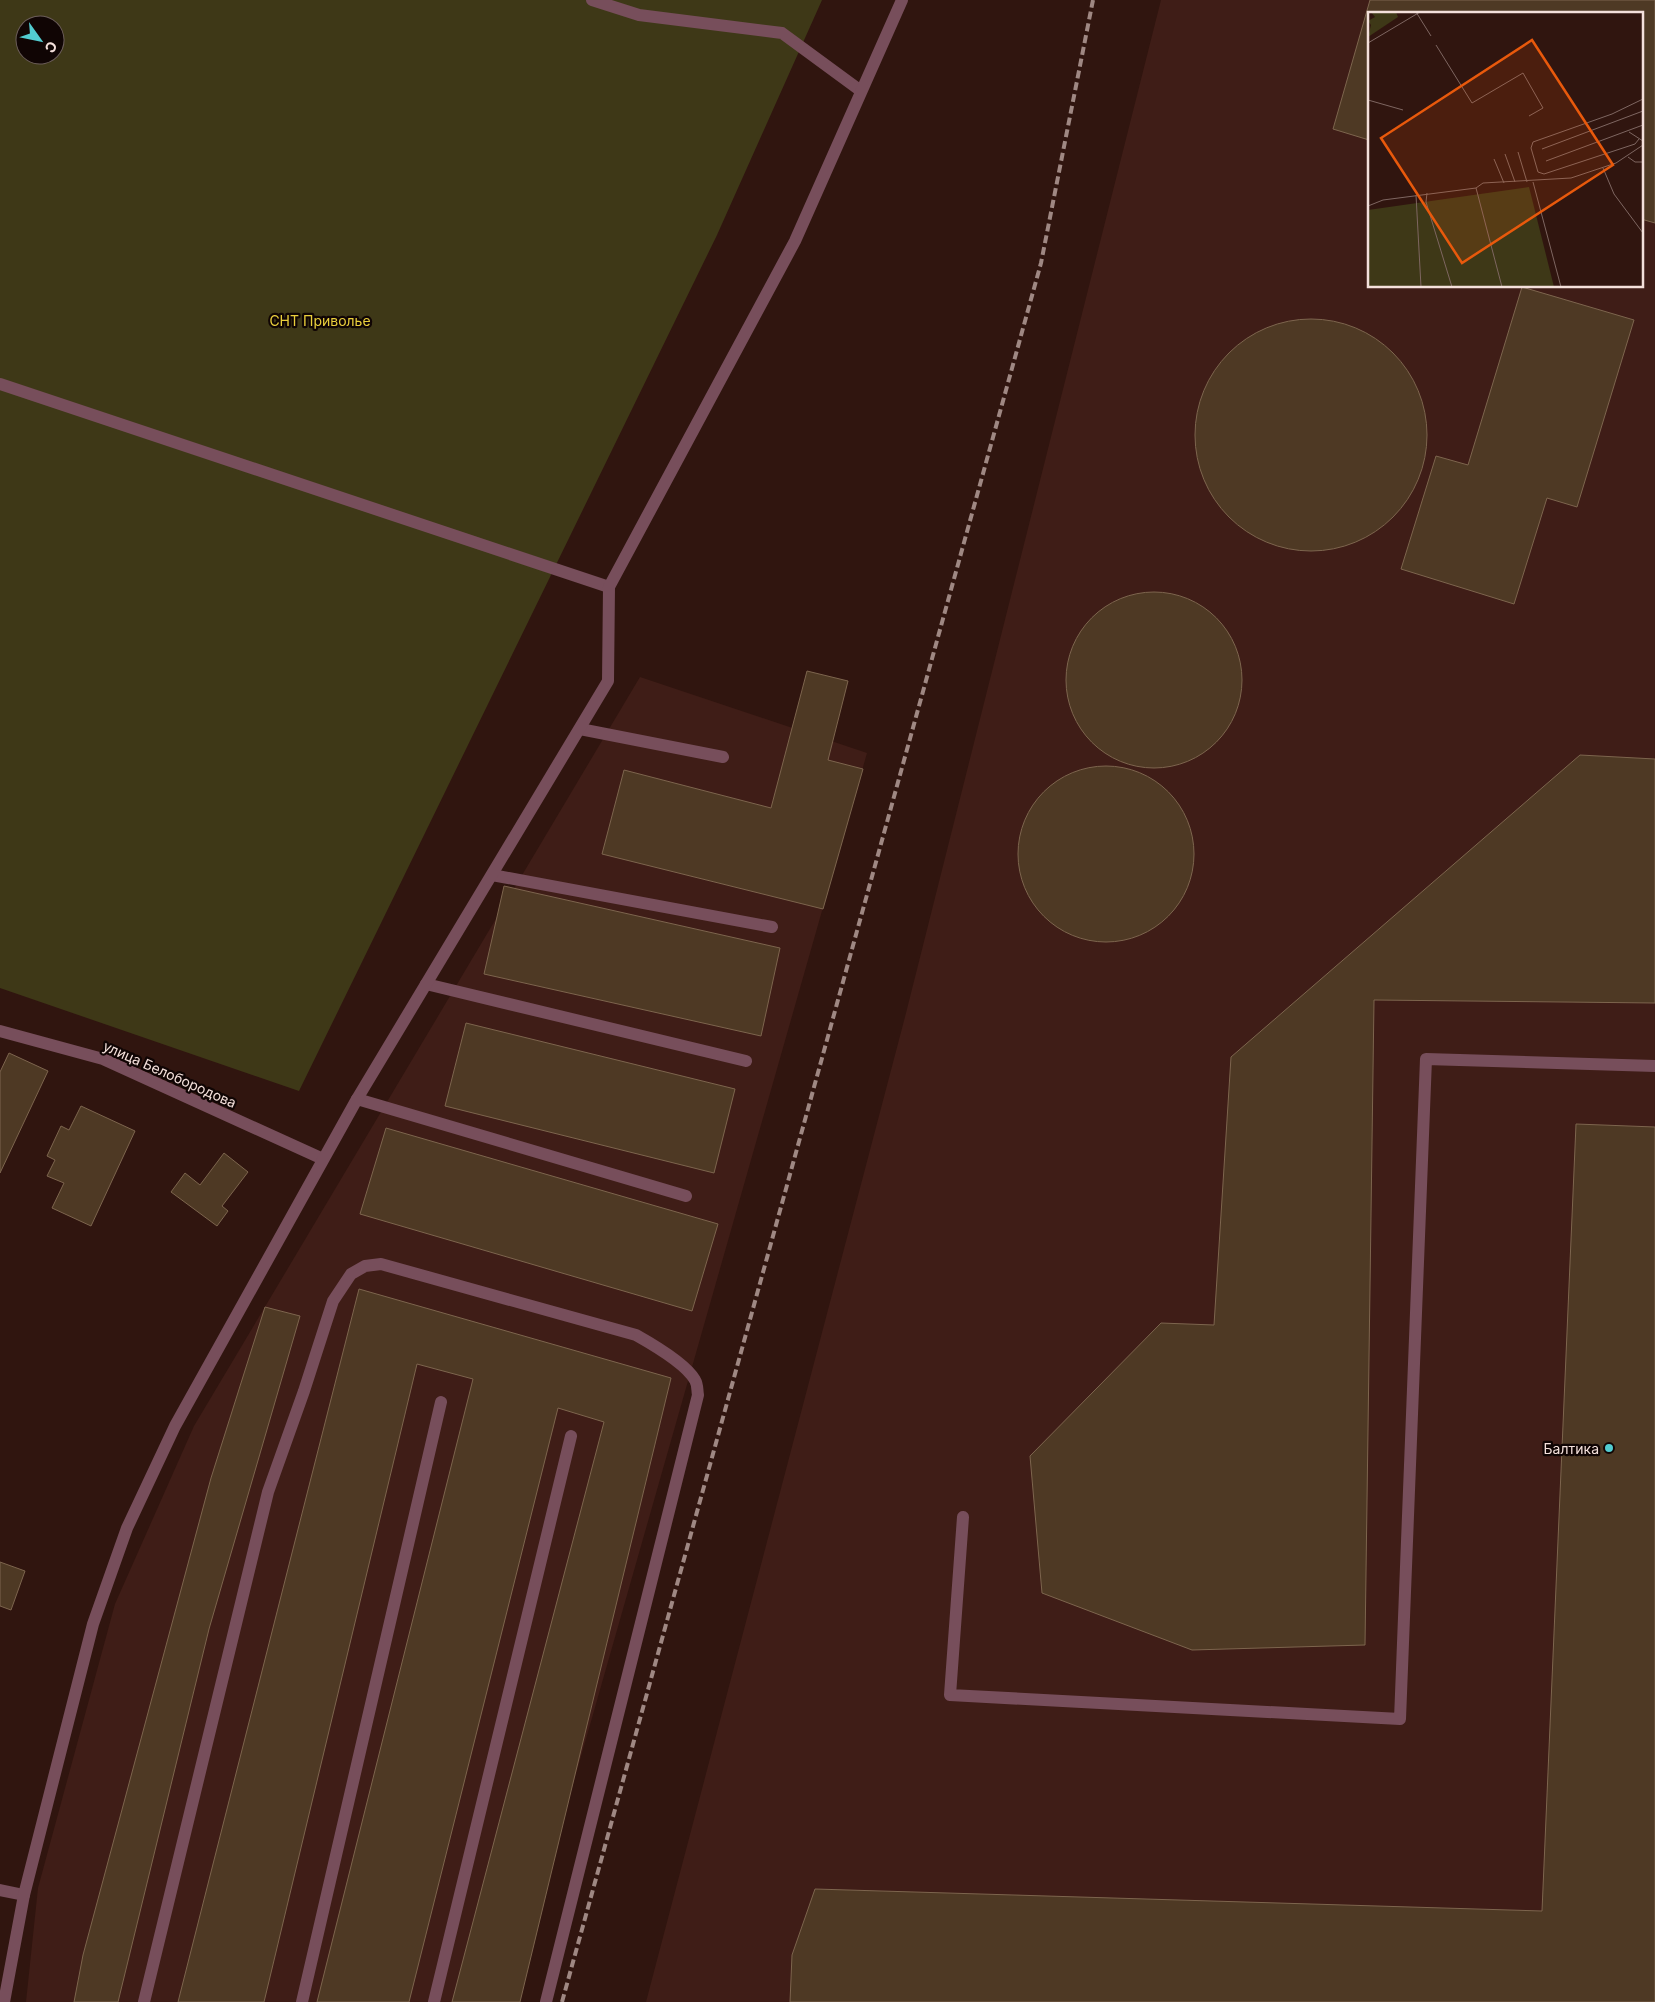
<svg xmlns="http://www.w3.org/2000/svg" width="1655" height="2002" font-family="Inter,sans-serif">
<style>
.built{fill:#3f1d17;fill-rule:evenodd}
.green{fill:#3e3817;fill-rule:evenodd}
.building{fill:#4e3924;stroke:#7d654e}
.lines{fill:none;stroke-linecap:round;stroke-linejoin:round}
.lane{stroke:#774e5b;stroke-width:12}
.street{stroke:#774e5b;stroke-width:12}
.rail{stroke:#9f8883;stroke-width:4;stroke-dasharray:8 4;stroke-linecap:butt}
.poi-dot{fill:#52ccd0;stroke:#100504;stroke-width:2}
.labels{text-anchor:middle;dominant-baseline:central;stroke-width:4.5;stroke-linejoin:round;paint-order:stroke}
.park-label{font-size:14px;fill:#eacf3c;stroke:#100504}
.street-label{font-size:14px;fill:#f4e0db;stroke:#100504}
.poi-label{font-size:14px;fill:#f4e0db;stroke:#100504;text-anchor:end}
.inset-road{fill:none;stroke:#7e6661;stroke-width:1}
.view{fill:#e8590c;fill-opacity:0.15;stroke:#e8590c;stroke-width:2.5}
.inset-edge{fill:none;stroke:#f4e0db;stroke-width:2.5}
</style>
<rect width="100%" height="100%" fill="#30150f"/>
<!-- built -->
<g class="built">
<path d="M1161 0H1655V2002H646L905 1017ZM1369 14H1641V286H1369Z"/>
<path d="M640 677 867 753 511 2002H26L38 1888 115 1604 194 1426Z"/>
</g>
<!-- green -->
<path class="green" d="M0 0H822L717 235 299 1091 0 988ZM25 25H55V55H25Z"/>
<!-- building -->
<g class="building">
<path d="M1370 0H1655V223L1641 219V14H1369V140L1333 129Z"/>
<path d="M1522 287 1634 320 1577 507 1547 498 1514 604 1401 569 1436 456 1468 465Z"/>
<circle cx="1311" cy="435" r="116"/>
<circle cx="1154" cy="680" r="88"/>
<path d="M807 671 848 681 828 760 863 769 823 909 602 854 624 770 771 808Z"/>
<path d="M1580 755 1655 759V1003L1374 1000 1365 1645 1192 1650 1042 1593 1030 1456 1161 1323 1214 1325 1231 1057Z"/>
<circle cx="1106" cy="854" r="88"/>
<path d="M504 886 780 948 761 1036 484 974Z"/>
<path d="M466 1023 735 1089 714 1173 445 1106Z"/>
<path d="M9 1053 48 1071 0 1173V1072Z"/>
<path d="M81 1106 135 1131 91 1226 52 1208 64 1183 47 1176 55 1160 47 1156 61 1126 69 1130Z"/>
<path d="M1576 1124 1655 1127V2002H790L792 1955 815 1889 1542 1911Z"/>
<path d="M386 1128 718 1224 692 1311 360 1214Z"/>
<path d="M224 1153 248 1172 222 1206 228 1211 217 1226 171 1192 185 1173 200 1185Z"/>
<path d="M359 1289 671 1378 520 2002H452L604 1422 558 1408 409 2002H317L473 1379 417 1364 264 2002H178Z"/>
<path d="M265 1307 300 1316 209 1629 118 2002H74L83 1955 211 1478Z"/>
<path d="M0 1562 25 1571 11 1610 0 1606Z"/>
</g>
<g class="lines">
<!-- lane -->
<g class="lane">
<path d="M592 0 639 15 782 33 861 91"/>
<path d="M0 384 609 587"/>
<path d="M580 729 723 757"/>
<path d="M492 875 772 927"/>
<path d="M426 984 746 1061"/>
<path d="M357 1099 686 1196"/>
<path d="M963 1517 950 1695 1400 1719 1426 1059 1655 1066"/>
<path d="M144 2002 268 1492 304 1391 333 1301 351 1274 365 1266 381 1264 636 1335C652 1344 686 1364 695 1380 698 1385 697 1390 698 1395L546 2002"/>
<path d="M302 2002 441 1402"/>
<path d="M434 2002 571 1436"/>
</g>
<!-- street -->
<g class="street">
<path d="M0 1031 103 1059 323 1159"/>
<path d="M0 1890 24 1895"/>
<path d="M4 2002 24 1895 93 1624 127 1528 175 1426 357 1099 608 681 609 587 795 241 902 0"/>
</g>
<!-- rail -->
<path class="rail" d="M562 2002 1041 263 1093 0"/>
</g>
<!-- markers -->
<circle class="poi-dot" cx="1609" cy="1448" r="5"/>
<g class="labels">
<!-- park labels -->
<g class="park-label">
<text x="320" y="320">СНТ Приволье</text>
</g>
<!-- street labels -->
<g class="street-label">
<text transform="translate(170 1074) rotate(24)">улица Белобородова</text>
</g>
<!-- poi labels -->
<g class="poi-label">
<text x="1599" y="1448">Балтика</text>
</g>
</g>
<!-- overview -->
<g transform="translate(1368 12)">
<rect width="275" height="275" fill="#30150f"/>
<path d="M3 0H28L30 5 0 25 3 13 0 9 7 5ZM161 175 186 275H0V198Z" fill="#3e3817"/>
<path class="inset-road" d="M48 0 63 24M0 31 52 0M68 33 104 91 155 61 175 96 161 104M0 88 35 98M261 120 275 129M271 127 267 132 176 162 170 160 163 136 165 130 244 102 275 87M174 137 275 99M150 140 159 170M137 142 147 170M260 145 267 150H275M126 147 136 171M178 149 275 113M235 156 246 182 275 221M165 170 193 275M108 176 134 275M59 181 58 190 84 275M48 183 53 275M0 194 15 188 108 176 115 171 203 166 248 151 275 133"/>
<path class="view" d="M164 28 245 153 94 251 13 126Z"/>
<rect width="275" height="275" class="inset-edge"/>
</g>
<!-- north arrow -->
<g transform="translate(40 40) rotate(123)"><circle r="24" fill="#100504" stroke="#6b5d5a"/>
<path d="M0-4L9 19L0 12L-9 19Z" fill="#52ccd0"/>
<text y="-8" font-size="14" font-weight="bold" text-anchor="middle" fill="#f4e0db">С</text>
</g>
</svg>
